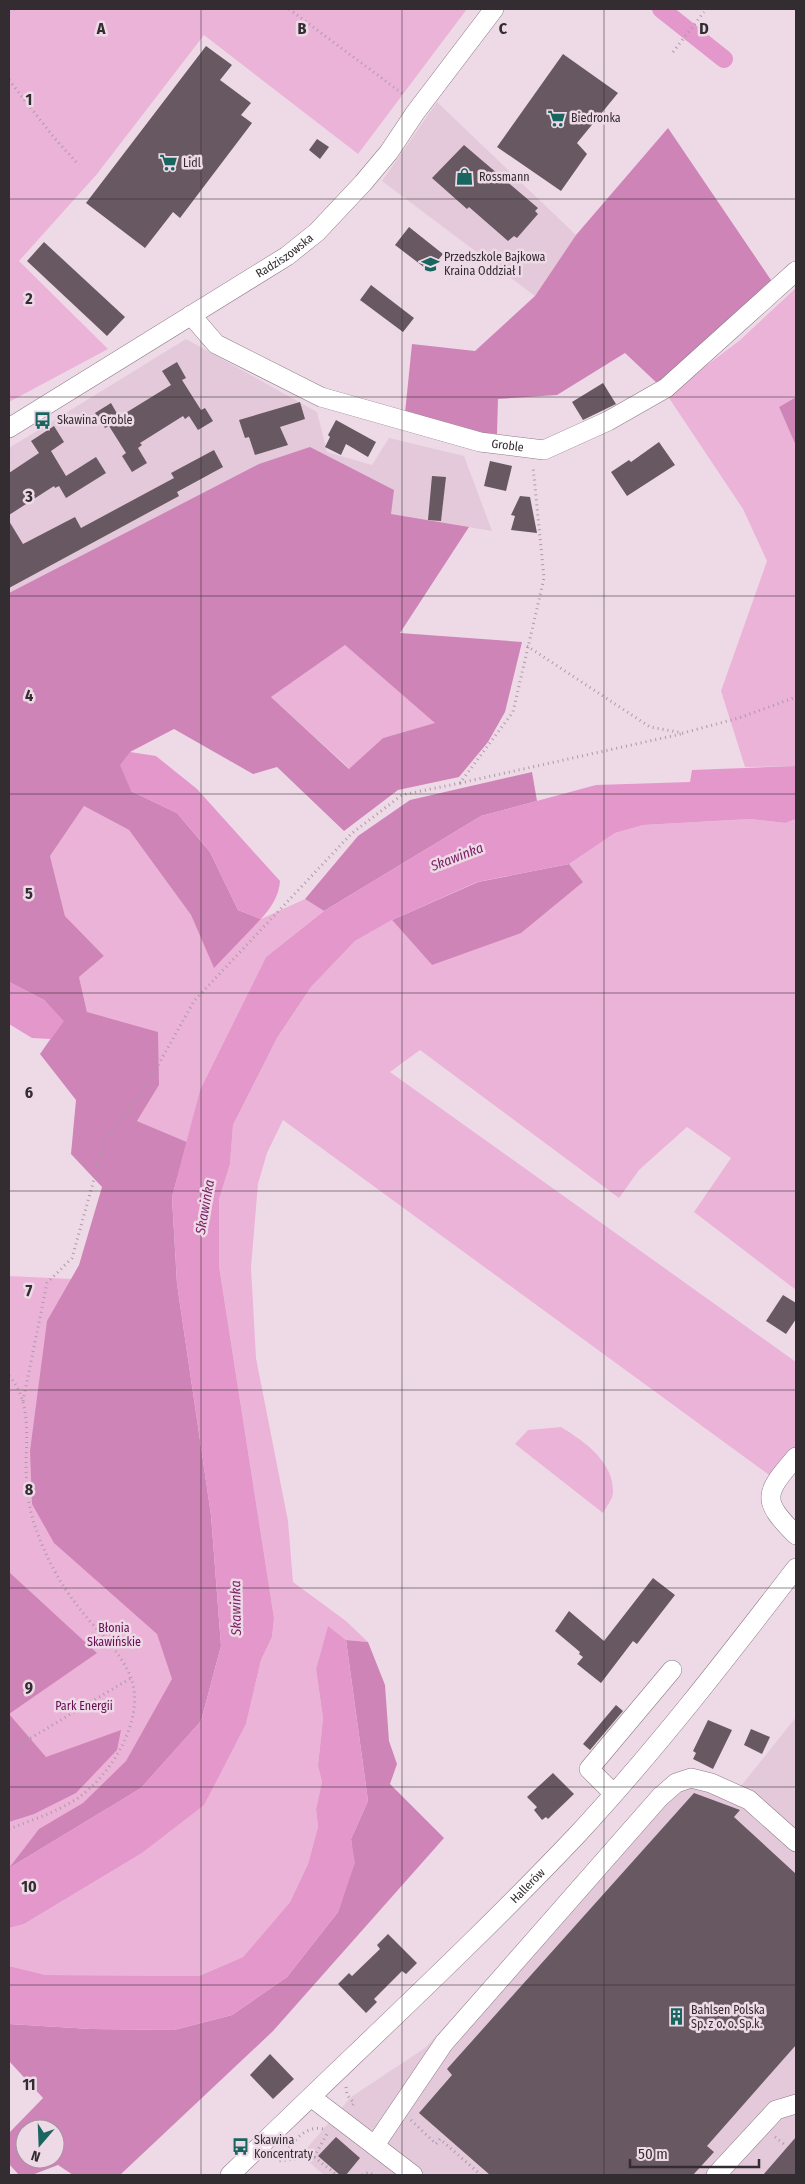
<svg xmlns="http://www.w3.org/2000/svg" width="805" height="2184" font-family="'Fira Sans Condensed',sans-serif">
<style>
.built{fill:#e3c9da}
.green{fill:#ecb3d9}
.forest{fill:#ce84b7;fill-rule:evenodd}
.water{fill:#e397cb}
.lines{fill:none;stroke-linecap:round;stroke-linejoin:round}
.canal{stroke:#e397cb;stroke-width:18}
.building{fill:#685862}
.minor-casing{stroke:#8c7a86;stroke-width:20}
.path{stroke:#aa9ba5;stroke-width:3;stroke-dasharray:1 4;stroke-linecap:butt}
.minor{stroke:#fff;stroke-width:19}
.grid{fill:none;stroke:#332c31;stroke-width:1;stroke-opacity:0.55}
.labels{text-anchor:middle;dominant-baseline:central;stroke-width:5;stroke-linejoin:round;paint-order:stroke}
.poi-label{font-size:12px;fill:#332c31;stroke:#eedae7;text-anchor:start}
.street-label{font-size:12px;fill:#332c31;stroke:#eedae7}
.park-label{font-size:12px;fill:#670d53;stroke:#eedae7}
.water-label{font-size:14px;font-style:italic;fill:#792264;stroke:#eedae7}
.grid-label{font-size:16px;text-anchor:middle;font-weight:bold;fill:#332c31;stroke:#eedae7;stroke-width:5;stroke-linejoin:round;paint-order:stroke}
</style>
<rect width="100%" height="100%" fill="#eedae7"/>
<!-- built -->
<g class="built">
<path d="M437 102 576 235 535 296 382 181Z"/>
<path d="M186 339 317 412 327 452 372 465 389 438 464 456 492 531 390 514 98 548 9 593V448Z"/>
<path d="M796 1717V2175H324L301 2155 351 2097 425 2048 663 1784 684 1770 741 1786Z"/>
</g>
<!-- green -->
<g class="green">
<path d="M9 9H467L358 154 204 35 97 174 19 261 108 349 9 402Z"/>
<path d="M796 288V397L779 407 796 446V766L745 767 721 691 767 561 743 509 667 395 739 341Z"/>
<path d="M345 645 436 723 383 738 350 769 271 697Z"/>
<path d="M84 806 129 830 191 915 214 967 261 919 305 899 324 911 266 957 200 1090 187 1142 137 1121 159 1085 87 1012 79 977 104 956 65 916 50 856Z"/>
<path d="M751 819 785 823 796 819V1290L694 1212 731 1158 687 1127 639 1170 619 1198 420 1050 390 1072 796 1362V1449L772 1477 283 1120 267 1153 258 1184 251 1267 256 1358 288 1521 293 1582 346 1621 368 1642 346 1640 328 1627 316 1669 323 1718 318 1766 322 1782 316 1809 318 1827 308 1864 290 1902 243 1957 199 1976 46 1975 9 1966V1928L24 1924 142 1853 203 1805 246 1724 261 1660 272 1637 274 1618 219 1266V1198L230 1164 233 1125 277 1038 311 987 355 941 392 920 432 965 583 882 569 864 615 833 643 825Z"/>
<path d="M9 1276 177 1284 221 1646 141 1788 9 1868Z"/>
<path d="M561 1427C584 1441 614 1462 613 1492 613 1499 606 1507 603 1513L515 1444 528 1430Z"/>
</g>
<!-- forest -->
<g class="forest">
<path d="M668 128 773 283 659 385 625 353 557 395 498 399 497 434 474 432 405 413 412 344 475 351 535 296 576 235Z"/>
<path d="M796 397V446L779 407Z"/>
<path d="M310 447 394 490 391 514 469 527 400 633 522 642 505 712 488 742 459 777 398 790 344 831 277 767 253 774 174 729 130 752 131 791 177 813 210 852 238 910 261 919 214 968 191 915 129 830 84 806 50 856 65 916 104 956 79 977 87 1012 158 1032 159 1085 137 1121 187 1142 172 1197 177 1284 211 1515 221 1646 201 1721 141 1788 9 1868 39 1829 83 1803 126 1761 172 1679 157 1634 54 1543 32 1504 30 1451 47 1321 79 1265 102 1187 71 1154 76 1100 40 1054 63 1021 44 1000 9 982V593L259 464ZM345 645 435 723 383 738 349 769 271 697Z"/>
<path d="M532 772 537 801 481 816 324 911 305 899 358 836 410 800Z"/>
<path d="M569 864 583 882 521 933 432 965 392 920 478 882Z"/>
<path d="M9 1572 97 1653 9 1714 46 1757 121 1730 117 1750 76 1793 34 1814 9 1822Z"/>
<path d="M346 1640 368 1642 385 1685 389 1741 397 1764 390 1784 444 1838 273 2031 120 2175H73L58 2165 32 2175H19L9 2164V2133L43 2098 9 2061V2024L91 2029 174 2030 232 2015 287 1977 338 1912 354 1863 351 1839 368 1801ZM25 2129H55V2159H25Z"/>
</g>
<!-- water -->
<g class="water">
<path d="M130 752 156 756 197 789 280 881C279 896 271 908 261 919L238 910 210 852 177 813 131 791 120 765Z"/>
<path d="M796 766V819L785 823 750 819 643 825 615 833 569 864 477 882 392 920 355 941 311 987 277 1038 233 1125 230 1164 219 1199V1266L274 1618 272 1637 261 1660 246 1724 204 1805 142 1853 24 1924 9 1928V1868L141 1788 201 1721 221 1646 211 1515 177 1284 172 1197 200 1090 266 957 324 911 481 816 596 785 690 782 692 770Z"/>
<path d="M9 982 44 1000 64 1021 51 1039 32 1038 9 1024Z"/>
<path d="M328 1626 346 1640 368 1801 351 1839 355 1863 338 1912 287 1977 232 2015 174 2030 91 2029 9 2024V1966L46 1975 199 1976 243 1957 290 1902 308 1864 318 1827 316 1809 322 1782 318 1766 323 1718 316 1669Z"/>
</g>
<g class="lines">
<!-- canal -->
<path class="canal" d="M661 9 724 59"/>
</g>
<!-- building -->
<g class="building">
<path d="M206 46 232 65 220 80 251 103 241 115 252 123 180 218 173 212 145 248 86 203Z"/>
<path d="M563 54 618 93 577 143 587 154 561 191 497 147Z"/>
<path d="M317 139 329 147 320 159 309 150Z"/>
<path d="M464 145 538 208 535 211 538 214 517 238 514 236 508 241 469 207 467 209 432 178Z"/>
<path d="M409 227 443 254 429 271 395 245Z"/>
<path d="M44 242 125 317 107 336 27 261Z"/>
<path d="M371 285 414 318 403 332 360 300Z"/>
<path d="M177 362 186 378 182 380 201 410 205 408 213 421 198 430 189 416 185 419 183 416 140 443 142 445 138 448 147 463 132 472 122 456 126 453 109 426 105 428 95 413 111 403 119 417 171 385 162 371Z"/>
<path d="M603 383 616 404 583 420 572 402Z"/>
<path d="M300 402 305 419 280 427 288 445 255 455 249 437 245 438 239 420Z"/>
<path d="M336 420 376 442 368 457 346 444 341 455 325 447 330 437 328 435Z"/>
<path d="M54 426 64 442 51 451 66 476 96 457 106 473 66 498 59 486 55 488 54 486 9 515V473L39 453 31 441Z"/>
<path d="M659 442 675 465 627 496 611 472 629 460 631 462Z"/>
<path d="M214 450 223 467 177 492 179 496 9 588V521L23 544 75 517 81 528 174 478 171 473Z"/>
<path d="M490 461 512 466 506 491 484 486Z"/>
<path d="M432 476 446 477 441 521 428 520Z"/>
<path d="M520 496 530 497 537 533 511 530 515 516 511 515Z"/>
<path d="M783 1295 796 1303V1319L786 1334 766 1321Z"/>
<path d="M653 1578 675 1595 637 1644 633 1641 601 1683 577 1664 583 1657 579 1654 580 1652 555 1631 569 1611 604 1641Z"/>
<path d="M616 1705 623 1711 590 1750 583 1744Z"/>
<path d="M708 1720 732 1730 713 1769 693 1759 696 1753 693 1751Z"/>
<path d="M751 1729 770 1737 762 1754 744 1745Z"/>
<path d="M553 1773 574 1794 548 1819 546 1817 542 1820 534 1810 537 1807 527 1797Z"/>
<path d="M694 1793 740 1810 734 1817 796 1874V2045L707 2146 714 2152 693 2175H490L419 2113 452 2075 447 2069Z"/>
<path d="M388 1934 417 1963 406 1974 402 1971 374 1999 377 2002 366 2013 338 1984 349 1973 352 1976 380 1949 377 1945Z"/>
<path d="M270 2054 294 2079 273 2099 250 2075Z"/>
<path d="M336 2137 360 2158 346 2175H340L318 2156Z"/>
<path d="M796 2137V2175H763Z"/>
</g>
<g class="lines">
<defs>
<g id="minor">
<path id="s1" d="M191 315 216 344 321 397 480 442 544 450 608 421 666 388 796 271"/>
<path id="s2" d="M9 428 287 256 317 232 363 183 389 152 415 113 494 9"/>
<path d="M796 1457C764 1494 761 1500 796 1535"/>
<path d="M613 1793 589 1769 672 1670"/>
<path d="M311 2097 413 2175"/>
<path d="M375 2145 444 2043 660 1797 676 1783 691 1778 711 1783 749 1800 796 1842"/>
<path id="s3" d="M230 2175C345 2062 465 1953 576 1836 655 1751 726 1659 796 1568"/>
<path d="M716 2175 776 2110 796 2104"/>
</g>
</defs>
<!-- minor casing -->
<use href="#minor" class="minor-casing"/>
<!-- path -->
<g class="path">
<path d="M289 9 403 94"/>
<path d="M9 12 14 9"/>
<path d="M673 52 704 12"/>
<path d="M9 80 56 140 79 165"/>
<path d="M527 646 650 727 683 733 739 718 796 697"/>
<path d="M460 783 681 734"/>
<path d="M9 1376C30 1399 27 1433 26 1462 26 1484 28 1508 36 1529 45 1555 60 1584 77 1605 94 1629 120 1649 131 1678 146 1719 111 1775 78 1798 57 1812 32 1820 9 1829"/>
<path d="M23 1401 47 1283 72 1258 103 1147 152 1076 194 1001 351 834 402 795 460 783 513 712 544 578 533 466"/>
<path d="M9 1751 131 1678"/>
<path d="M346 2087 347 2095 354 2103 351 2107"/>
<path d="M411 2120 436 2144 440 2139 481 2175"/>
<path d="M323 2129C303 2124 289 2148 278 2161L314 2157 337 2175"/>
<path d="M775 2137 784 2144"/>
<path d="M314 2157 328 2132"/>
<path d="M362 2175 369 2172 373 2175"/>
</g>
<!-- minor -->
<use href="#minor" class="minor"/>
</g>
<!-- grid -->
<path class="grid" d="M201 9V2175M402 9V2175M604 9V2175M9 199H796M9 397H796M9 596H796M9 794H796M9 993H796M9 1191H796M9 1390H796M9 1588H796M9 1787H796M9 1985H796"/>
<!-- icons -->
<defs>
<symbol id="supermarket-bare" viewBox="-9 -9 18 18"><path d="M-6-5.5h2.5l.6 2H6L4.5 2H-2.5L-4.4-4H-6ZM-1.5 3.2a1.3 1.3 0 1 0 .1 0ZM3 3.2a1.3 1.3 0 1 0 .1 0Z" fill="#196661" stroke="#eedae7" stroke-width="2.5" paint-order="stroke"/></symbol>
<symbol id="shop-bare" viewBox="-9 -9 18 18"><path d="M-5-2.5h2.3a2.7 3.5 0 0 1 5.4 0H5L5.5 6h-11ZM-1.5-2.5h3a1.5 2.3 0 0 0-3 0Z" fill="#196661" stroke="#eedae7" stroke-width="2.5" paint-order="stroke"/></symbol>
<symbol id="school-bare" viewBox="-9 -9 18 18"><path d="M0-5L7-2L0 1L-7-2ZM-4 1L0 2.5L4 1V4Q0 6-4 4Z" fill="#196661" stroke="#eedae7" stroke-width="2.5" paint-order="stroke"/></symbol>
<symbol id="bus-bare" viewBox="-9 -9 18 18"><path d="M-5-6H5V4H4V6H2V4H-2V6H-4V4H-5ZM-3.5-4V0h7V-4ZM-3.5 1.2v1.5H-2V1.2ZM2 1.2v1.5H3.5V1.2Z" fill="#196661" stroke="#eedae7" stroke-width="2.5" paint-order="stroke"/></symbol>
<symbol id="building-bare" viewBox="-9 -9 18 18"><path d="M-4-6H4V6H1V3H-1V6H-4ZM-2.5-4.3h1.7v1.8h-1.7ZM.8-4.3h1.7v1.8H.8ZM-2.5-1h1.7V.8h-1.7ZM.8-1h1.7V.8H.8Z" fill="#196661" stroke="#eedae7" stroke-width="2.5" paint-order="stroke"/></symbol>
</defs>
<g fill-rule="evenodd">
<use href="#supermarket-bare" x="544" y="106" width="25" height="25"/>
<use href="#supermarket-bare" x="156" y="150" width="25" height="25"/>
<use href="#shop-bare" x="452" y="164" width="25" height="25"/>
<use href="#school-bare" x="418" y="252" width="25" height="25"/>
<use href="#bus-bare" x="30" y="408" width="25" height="25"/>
<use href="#building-bare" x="664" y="2004" width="25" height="25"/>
<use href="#bus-bare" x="228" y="2134" width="25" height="25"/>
</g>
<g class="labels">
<!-- poi labels -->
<g class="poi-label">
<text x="571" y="118">Biedronka</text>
<text x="183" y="163">Lidl</text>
<text x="479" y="177">Rossmann</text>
<text x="444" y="257">Przedszkole Bajkowa<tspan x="444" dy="14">Kraina Oddział I</tspan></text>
<text x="57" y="420">Skawina Groble</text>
<text x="691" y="2010">Bahlsen Polska<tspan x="691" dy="14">Sp. z o. o. Sp.k.</tspan></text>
<text x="254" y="2140">Skawina<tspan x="254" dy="14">Koncentraty</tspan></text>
</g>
<!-- street labels -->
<g class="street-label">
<text stroke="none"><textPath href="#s2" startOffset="325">Radziszowska</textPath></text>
<text stroke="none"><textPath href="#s1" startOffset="349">Groble</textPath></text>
<text stroke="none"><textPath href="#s3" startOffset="415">Hallerów</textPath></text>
</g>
<!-- park labels -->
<g class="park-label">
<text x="114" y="1628">Błonia<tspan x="114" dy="14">Skawińskie</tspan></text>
<text x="84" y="1706">Park Energii</text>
</g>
<!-- water labels -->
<g class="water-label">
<text transform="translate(457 857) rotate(-21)">Skawinka</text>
<text transform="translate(205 1207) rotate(-80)">Skawinka</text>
<text transform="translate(236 1608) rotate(-91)">Skawinka</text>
</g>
</g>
<g class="grid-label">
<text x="101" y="34">A</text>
<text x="302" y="34">B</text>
<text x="503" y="34">C</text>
<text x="704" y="34">D</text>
<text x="29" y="105">1</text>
<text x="29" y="304">2</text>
<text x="29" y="502">3</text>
<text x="29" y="701">4</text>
<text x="29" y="899">5</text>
<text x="29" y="1098">6</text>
<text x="29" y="1296">7</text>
<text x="29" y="1495">8</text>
<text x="29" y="1693">9</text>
<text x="29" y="1892">10</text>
<text x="29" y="2090">11</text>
</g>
<!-- border -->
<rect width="805" height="2184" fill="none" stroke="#332c31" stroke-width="20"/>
<!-- north arrow -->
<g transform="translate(40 2144) rotate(199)"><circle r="24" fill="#eedae7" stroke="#a3949e"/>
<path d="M0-4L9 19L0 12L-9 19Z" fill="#196661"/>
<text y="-8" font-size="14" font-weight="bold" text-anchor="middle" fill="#332c31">N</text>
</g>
<!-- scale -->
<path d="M630 2159v8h129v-8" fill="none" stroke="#332c31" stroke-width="2.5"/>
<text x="638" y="2159" font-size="15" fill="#332c31" stroke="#eedae7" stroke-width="4" paint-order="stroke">50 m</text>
</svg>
